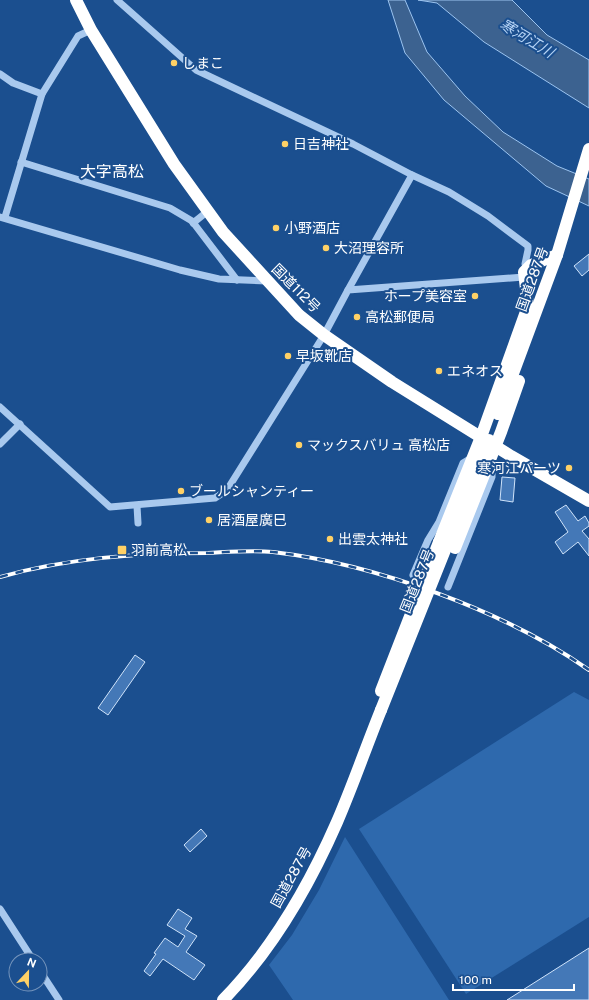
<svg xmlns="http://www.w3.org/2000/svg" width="589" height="1000" font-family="'Public Sans','Noto Sans JP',sans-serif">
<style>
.green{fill:#2e69ad}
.water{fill:#3c6290;stroke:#9cc4f0}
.building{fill:#4478b7;stroke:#cfe3fa}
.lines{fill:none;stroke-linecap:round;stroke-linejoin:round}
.minor{stroke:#a9c9ee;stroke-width:7}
.highway{stroke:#fff;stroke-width:12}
.rail-casing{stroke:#fff;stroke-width:4}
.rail{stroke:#1b4f8f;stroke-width:2.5;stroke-dasharray:8;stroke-linecap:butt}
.highway-bridge{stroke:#fff;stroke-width:12}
.poi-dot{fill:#ffd166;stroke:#1b4f8f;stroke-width:1.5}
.labels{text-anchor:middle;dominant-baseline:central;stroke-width:4;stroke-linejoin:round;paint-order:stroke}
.poi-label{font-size:14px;fill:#fff;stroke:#1b4f8f;text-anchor:start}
.street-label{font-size:14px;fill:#fff;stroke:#1b4f8f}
.water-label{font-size:15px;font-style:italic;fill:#b5d3f5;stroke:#1b4f8f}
.quarter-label{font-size:16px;fill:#fff;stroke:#1b4f8f}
</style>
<rect width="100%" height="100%" fill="#1b4f8f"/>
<!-- green -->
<g class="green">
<path d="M574 692 589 700V917L466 994 359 829Z"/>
<path d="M345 837 449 1000H293L269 965 292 935 319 890Z"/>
</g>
<!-- water -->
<g class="water">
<path d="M388 0H405L427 52 465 96 503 132 557 166 589 179V206L546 186 444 100 405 53Z"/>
<path d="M418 0H512L547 35 589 60V108L484 42 437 3Z"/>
</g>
<!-- building -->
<g class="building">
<path d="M589 254V270L582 276 574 266Z"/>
<path d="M502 477 515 478 513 502 500 500Z"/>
<path d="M566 505 578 521 585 516 589 523V526L582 531 589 539V556L578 542 563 554 555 542 568 532 555 512Z"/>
<path d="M135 655 145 662 108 715 98 708Z"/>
<path d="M201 829 207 836 190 852 184 845Z"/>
<path d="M178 909 192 918 185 929 197 936 186 952 205 965 194 980 163 959 150 976 144 971 156 954 154 953 165 938 178 947 185 936 167 925Z"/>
<path d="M589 948V1000H507Z"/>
</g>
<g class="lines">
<!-- minor -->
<g class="minor">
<path d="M117 0 196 70 353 144 412 175 449 192 488 216 528 246V250L525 264 527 268"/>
<path d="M0 74 13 83 42 94"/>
<path d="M21 162 170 208 192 221 237 280"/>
<path d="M0 217 180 270 219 279 267 281"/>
<path d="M5 217 42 94 78 36 91 30"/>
<path d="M193 223 208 211"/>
<path d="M348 290 412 175"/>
<path d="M0 407 110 507 215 498 227 490 324 335 348 290 524 277"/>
<path d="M0 444 20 424"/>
<path d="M137 506 138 523"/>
<path d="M413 575 428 540 439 522 463 463 473 457"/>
<path d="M448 587 492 477V470L489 464"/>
<path d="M0 909 33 960"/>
<path d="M40 971 59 1000"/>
</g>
<!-- highway -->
<g class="highway">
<path d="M76 0 91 30 174 164 223 232 299 315 324 335 392 382 511 456 589 501"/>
<path d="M498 414 557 255 589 149"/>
<path d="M439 542 481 437 528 306 524 272 531 265 557 255"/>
<path d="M455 548 501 432 519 381"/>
<path d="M223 1000C272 950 309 886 337 822 353 785 366 747 381 710"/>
</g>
<defs>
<path id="rail" d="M0 577C68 558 137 553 208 553 229 552 252 550 273 552 375 564 505 611 589 670"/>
</defs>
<!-- rail casing -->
<use href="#rail" class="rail-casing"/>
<!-- rail -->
<use href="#rail" class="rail"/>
<!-- highway-bridge -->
<g class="highway-bridge">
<path d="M381 691 439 542"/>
<path d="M381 710 489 440"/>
</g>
</g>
<!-- markers -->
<g class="poi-dot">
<circle cx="174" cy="63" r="4"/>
<circle cx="285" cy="144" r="4"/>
<circle cx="276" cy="228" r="4"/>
<circle cx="326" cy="248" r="4"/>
<circle cx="475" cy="296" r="4"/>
<circle cx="357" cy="317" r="4"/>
<circle cx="288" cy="356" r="4"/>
<circle cx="439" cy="371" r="4"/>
<circle cx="299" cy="445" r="4"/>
<circle cx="569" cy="468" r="4"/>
<circle cx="181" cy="491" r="4"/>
<circle cx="209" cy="520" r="4"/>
<circle cx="330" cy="539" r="4"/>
<rect x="117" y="545" width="10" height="10" rx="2"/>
</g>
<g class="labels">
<!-- poi labels -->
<g class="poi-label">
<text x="182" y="63">しまこ</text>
<text x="293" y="144">日吉神社</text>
<text x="284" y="228">小野酒店</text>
<text x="334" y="248">大沼理容所</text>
<text x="467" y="296" text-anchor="end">ホープ美容室</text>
<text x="365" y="317">高松郵便局</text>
<text x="296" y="356">早坂靴店</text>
<text x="447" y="371">エネオス</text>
<text x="307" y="445">マックスバリュ 高松店</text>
<text x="561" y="468" text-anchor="end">寒河江パーツ</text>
<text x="189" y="491">ブールシャンティー</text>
<text x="217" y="520">居酒屋廣巳</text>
<text x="338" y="539">出雲太神社</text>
<text x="131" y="550">羽前高松</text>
</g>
<!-- street labels -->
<g class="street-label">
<text transform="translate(532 279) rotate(-70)">国道287号</text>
<text transform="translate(296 288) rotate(45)">国道112号</text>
<text transform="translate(417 581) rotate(-68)">国道287号</text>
<text transform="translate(291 877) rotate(-61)">国道287号</text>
</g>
<!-- water labels -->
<g class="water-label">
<text transform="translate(527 38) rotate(31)">寒河江川</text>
</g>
<!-- quarter labels -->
<g class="quarter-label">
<text x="112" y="171">大字高松</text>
</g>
</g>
<!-- north arrow -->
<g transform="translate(28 972) rotate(22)"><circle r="19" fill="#1b4f8f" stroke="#7695bc"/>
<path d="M0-3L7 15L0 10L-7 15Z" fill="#ffd166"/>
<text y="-6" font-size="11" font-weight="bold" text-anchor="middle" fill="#ffffff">N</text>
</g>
<!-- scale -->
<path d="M453 984v6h121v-6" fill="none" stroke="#ffffff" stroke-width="2"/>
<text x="459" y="984" font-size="12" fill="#ffffff" stroke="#1b4f8f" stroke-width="3" paint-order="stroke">100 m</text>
</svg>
